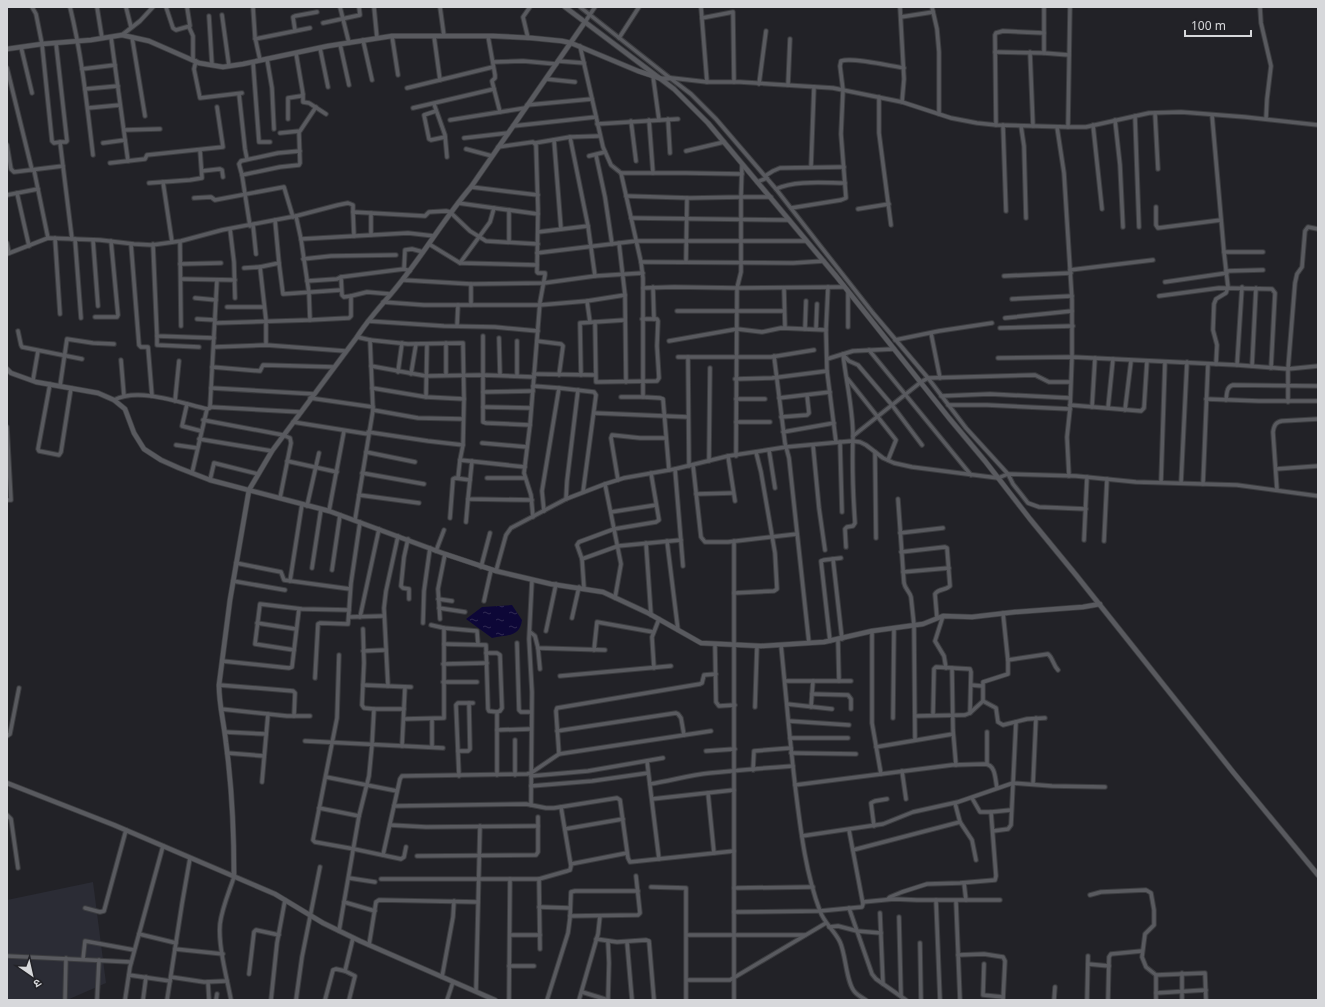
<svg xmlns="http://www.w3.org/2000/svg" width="1325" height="1007" font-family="'Noto Sans','Noto Sans Devanagari',sans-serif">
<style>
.built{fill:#2b2c35}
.water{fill:url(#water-ripples)}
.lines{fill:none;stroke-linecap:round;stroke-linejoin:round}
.minor-casing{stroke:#3c3d40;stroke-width:5.5}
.tertiary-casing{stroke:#3c3d40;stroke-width:6}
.minor{stroke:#595a5f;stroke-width:3.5}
.tertiary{stroke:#595a5f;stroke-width:4.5}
</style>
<defs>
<pattern id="water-ripples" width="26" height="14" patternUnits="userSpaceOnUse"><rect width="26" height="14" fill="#0d0737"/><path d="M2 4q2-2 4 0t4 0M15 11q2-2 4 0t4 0" fill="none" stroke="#302a53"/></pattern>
</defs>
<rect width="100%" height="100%" fill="#222227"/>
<!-- built -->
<path class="built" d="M93 882 106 983 67 1000H7V900Z"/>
<!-- water -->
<path class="water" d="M512 605 522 620C520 637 507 635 492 638L466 619 482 607Z"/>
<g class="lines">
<defs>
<g id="minor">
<path d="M32 7 36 14 42 44 52 141 54 143 60 142"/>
<path d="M70 7C82 56 87 105 93 155"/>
<path d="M97 7 102 38"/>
<path d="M126 7 131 27"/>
<path d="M166 7 173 28 176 30 190 26 187 7"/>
<path d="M253 7 255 37 260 60"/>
<path d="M340 7 349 43"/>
<path d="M374 7 377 38"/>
<path d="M440 7 444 36"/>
<path d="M580 7 670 78 691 94 716 119 776 189 818 243 873 313 928 378 966 428 1008 474 1013 484 1028 503 1039 507 1086 509"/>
<path d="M701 7 707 82"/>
<path d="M900 7 904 79 902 102"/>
<path d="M932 7 937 29 939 52V114"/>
<path d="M1260 7 1261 23 1271 66 1267 99 1266 119"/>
<path d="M222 15 229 66"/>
<path d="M209 16 212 65"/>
<path d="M901 17 933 12"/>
<path d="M702 18 733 12 734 82"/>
<path d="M585 22 595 7"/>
<path d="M323 23 360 15 359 7"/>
<path d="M189 27 193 36V60"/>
<path d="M295 30 293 17 295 16 317 12"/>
<path d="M122 35 140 21 153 7"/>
<path d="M392 36 398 75"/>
<path d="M434 36 440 80"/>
<path d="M488 36 495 75V78L492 81 494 89"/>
<path d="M111 37 128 161"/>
<path d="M132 37 145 116"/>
<path d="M528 38 523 17 530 7"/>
<path d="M619 38 639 7"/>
<path d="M255 39 310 28"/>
<path d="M363 40 372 80"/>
<path d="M56 43 67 141 66 142H60L72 239"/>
<path d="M340 44 349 85"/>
<path d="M580 46 603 147 611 165 621 173 641 262 643 278V397L660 398 663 399 669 470"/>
<path d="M21 47 32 93"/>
<path d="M320 48 328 87"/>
<path d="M995 52 1044 53 1069 55"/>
<path d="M1030 52 1033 126"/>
<path d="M1044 53V7"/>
<path d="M267 59 272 88 274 129"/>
<path d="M196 61 194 69 200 98 242 93"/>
<path d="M558 61 584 63"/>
<path d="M253 62 259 142H270"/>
<path d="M493 62 523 61 556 64"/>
<path d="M7 68 32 170"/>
<path d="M82 69 115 65"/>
<path d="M653 76 659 120"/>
<path d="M672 78 707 82H740L833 88 902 102 951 118 977 123 996 125 1068 127H1086L1149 113 1181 112 1245 117 1318 125"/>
<path d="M546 79 575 82"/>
<path d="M759 84 766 31"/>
<path d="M788 85 790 39"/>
<path d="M407 88 493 67"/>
<path d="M85 89 118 86"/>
<path d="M239 94 245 149 247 159"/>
<path d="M303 95V102L309 103 326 114"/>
<path d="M879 97V133L891 225"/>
<path d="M434 104 445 135 447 157"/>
<path d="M527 105 592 99"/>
<path d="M88 108 120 105"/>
<path d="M413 108 494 89 500 112"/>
<path d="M436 111 424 115 429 139 431 140 445 137"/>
<path d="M1155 113 1158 169"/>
<path d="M1212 115 1224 252 1228 287 1226 293 1216 299 1214 304 1213 330 1217 345 1216 364"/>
<path d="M1135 116 1139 227"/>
<path d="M288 119V98L301 96 303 94 296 53"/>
<path d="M668 119 670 153"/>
<path d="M450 120 525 108"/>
<path d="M649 120 653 173"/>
<path d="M1115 120 1120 165 1123 227"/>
<path d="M631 121 636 161"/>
<path d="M597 124 678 119"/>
<path d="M996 125 995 35 996 33 1003 31 1044 33"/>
<path d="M1003 125 1006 211"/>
<path d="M1093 125 1102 209"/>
<path d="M513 126 596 117"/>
<path d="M1021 126 1024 146 1026 218"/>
<path d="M1057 127 1064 173 1072 300V357L1070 409 1067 437 1069 476"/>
<path d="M1068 127 1070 7"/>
<path d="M124 130 160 129"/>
<path d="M280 133 300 131 316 107"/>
<path d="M464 138 508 133"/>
<path d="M554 140 561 229"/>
<path d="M103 143 125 140"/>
<path d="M535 143 570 137"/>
<path d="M7 145 11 169 14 172 63 166"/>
<path d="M498 147 533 142 536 145 538 209 537 272 538 273H545V275L540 302 530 425 524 473 531 495 533 517"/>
<path d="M466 149 492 156"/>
<path d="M686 151 724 142"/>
<path d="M596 155 605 197 612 244"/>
<path d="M589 156 605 152"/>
<path d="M110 163 145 159 147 155 223 147 217 107"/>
<path d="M811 167 814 87"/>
<path d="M34 170 48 238"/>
<path d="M202 171 220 169 222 170 223 177"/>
<path d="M621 173H686L742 174"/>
<path d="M242 175 239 164 241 161 278 153 300 151"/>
<path d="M765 176 773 171 780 168 844 167"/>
<path d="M163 182 172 242"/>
<path d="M757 182 767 178"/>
<path d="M149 183 190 180 202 178 200 150"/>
<path d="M471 187 538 195"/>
<path d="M776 189C795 180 825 183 845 183"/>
<path d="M17 193 29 246"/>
<path d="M7 195 38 189"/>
<path d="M626 196 690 198 741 197 742 165"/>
<path d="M771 197H741V272L737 288 844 287"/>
<path d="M194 198 211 197 215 200 284 187 293 217"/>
<path d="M458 203 538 214"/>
<path d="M1156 207V225L1158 228 1221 220"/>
<path d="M791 208 841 200 846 198 841 134 843 90 840 66 841 61C852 57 890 66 904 68"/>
<path d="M858 209 889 204"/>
<path d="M509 210V242"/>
<path d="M631 218 789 220"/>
<path d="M253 225 256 254"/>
<path d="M250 226 242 175 280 167 299 165 300 163 299 132"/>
<path d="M230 229 234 262 235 298"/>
<path d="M538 232 588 226"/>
<path d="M371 235V213L425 216 429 212 446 211 450 212 470 231 486 241 538 244"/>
<path d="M354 236 353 212 371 213"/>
<path d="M55 238 60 314"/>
<path d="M75 239 81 318"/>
<path d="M301 239 408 233 434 236"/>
<path d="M93 240 98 306"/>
<path d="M180 242 181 326"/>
<path d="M7 243 9 253"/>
<path d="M619 243 625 295 626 382"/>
<path d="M131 244 139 345 141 347H148L152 396"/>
<path d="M153 244 157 336 214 338"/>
<path d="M429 244 460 263 537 265"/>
<path d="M1224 252H1263"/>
<path d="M537 253 636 241H806"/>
<path d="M7 254 48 238 100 240 134 244 152 245 181 241 222 230 296 216 338 205 348 203 353 205V212"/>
<path d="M303 259 331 256 396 255"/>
<path d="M641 262 793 263 824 261"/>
<path d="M686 262 687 198"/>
<path d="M279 263 283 294 341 290"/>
<path d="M460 263 490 222 494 208"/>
<path d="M180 264 221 263"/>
<path d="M244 268 260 267"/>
<path d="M1070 270 1153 260"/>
<path d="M410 271 404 269 405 250 412 249 423 252"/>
<path d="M1226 271 1263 270"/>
<path d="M595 276 588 226 570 137 600 136"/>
<path d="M1004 276 1071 273"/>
<path d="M181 279 235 280"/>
<path d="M403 280 471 284 544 283 595 276 643 273"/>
<path d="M307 281 337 279 341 277"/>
<path d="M1165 282 1227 273"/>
<path d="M653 287 654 319"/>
<path d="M828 287 826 330 827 371 836 442"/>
<path d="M643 288 674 287 737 288 736 456"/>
<path d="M784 288 785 328"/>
<path d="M848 292V327"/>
<path d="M351 296 344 297 342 295 341 277 404 269"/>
<path d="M1159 296 1219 288 1272 289 1275 293 1271 368"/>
<path d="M195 298 216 300"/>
<path d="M1012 299 1072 296"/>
<path d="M587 301 590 322"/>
<path d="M383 302 424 305H540L587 301 625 295"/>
<path d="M471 305V284"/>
<path d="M227 307H264"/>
<path d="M677 311H784"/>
<path d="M95 317H117L118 315 111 241"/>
<path d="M1005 318 1072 311"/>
<path d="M197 319 215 320"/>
<path d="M310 320 349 318 351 316V296L367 292 390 294"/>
<path d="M368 321 444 326 495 327 538 331"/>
<path d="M595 322 596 382 657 381 659 378 657 346 658 321 657 319H642"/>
<path d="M215 323 310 320 309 293 301 239 296 216"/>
<path d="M457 326 458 305"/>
<path d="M1000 328 1073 326"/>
<path d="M805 329 806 301"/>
<path d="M816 329 817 304"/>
<path d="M18 331 21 345 22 347 82 359"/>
<path d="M931 333 940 378"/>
<path d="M157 336V345L199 347"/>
<path d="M483 336V422L486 423 530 425"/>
<path d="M499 338 500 375"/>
<path d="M370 340 408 344 463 343 464 399 463 445 460 460 525 467"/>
<path d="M895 340 939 331 992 323"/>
<path d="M537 341 561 344 563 346 559 375"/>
<path d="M669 341 737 329 762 332 781 328 826 330"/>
<path d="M266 345V320L260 267 279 263 275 220"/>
<path d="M214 347 266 345 345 351"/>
<path d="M869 350 971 475"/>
<path d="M843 354C846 381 853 409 853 436 852 465 853 494 855 523L853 526 847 527 845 529 846 547"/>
<path d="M843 355 849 361 858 365 892 405 922 445"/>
<path d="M774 356 785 443 789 458 809 643"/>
<path d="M678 357H771L814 350"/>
<path d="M688 357 689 466"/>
<path d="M998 358 1072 357 1237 365 1288 369 1318 366"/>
<path d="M827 359 853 351 894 349"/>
<path d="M121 360 124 396"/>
<path d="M1237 365 1242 287"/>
<path d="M371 366 426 376 483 375 534 377"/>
<path d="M1252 366 1256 288"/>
<path d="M212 367 260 371 263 365 334 367"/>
<path d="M398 372 402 343"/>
<path d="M411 374 416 344"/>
<path d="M534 374 595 375"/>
<path d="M446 375V343"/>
<path d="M581 375 580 323 625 320"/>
<path d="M517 376V341"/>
<path d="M847 378 896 440 888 460"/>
<path d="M735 379 772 378 827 371"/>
<path d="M33 380 38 351"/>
<path d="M50 384 38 449 39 451 59 455 61 452 71 388"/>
<path d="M60 386 67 339 93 343 114 344"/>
<path d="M533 386 559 388 542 491 544 511"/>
<path d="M211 388 314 394"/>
<path d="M372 388 426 397 464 399"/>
<path d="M559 388 594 392 596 395 583 492"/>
<path d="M483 392 533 391"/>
<path d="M941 396 990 394 1070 398"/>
<path d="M426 397 427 344"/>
<path d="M621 397H643"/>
<path d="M310 398 373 407"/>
<path d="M779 398 830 392"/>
<path d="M736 399H765"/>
<path d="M1206 399 1259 401H1318"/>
<path d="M114 400C139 387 181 403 207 409"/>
<path d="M1226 400C1227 394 1226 387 1233 385L1318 386"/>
<path d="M175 401 179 361"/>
<path d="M1288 402V369L1295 283 1297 274 1302 267 1305 231 1308 227 1318 229"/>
<path d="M187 404 182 426 201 431"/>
<path d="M948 405H987L1070 409"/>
<path d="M1070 405 1141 411 1144 408 1147 361"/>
<path d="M210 407 300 412"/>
<path d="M483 407 531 408"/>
<path d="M1092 407 1095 358"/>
<path d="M1108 408 1113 359"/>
<path d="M373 410 418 418 463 419"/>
<path d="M1125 410 1131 361"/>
<path d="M594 413 688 417"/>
<path d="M781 417 807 415 809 413 807 395"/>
<path d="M203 420 283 435 290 438 291 443 280 498"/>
<path d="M293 422 368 434"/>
<path d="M736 422H770"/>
<path d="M7 427 11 500H7"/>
<path d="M368 432 428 441 463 445"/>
<path d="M783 432 834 423"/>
<path d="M853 436 921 382 928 378 1035 375 1049 382H1070"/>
<path d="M199 439 272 451"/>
<path d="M840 442 842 512"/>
<path d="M482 443 527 447"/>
<path d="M176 445 197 448"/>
<path d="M813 445 819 508 825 550"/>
<path d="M769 450 775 488"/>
<path d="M366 452 415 462"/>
<path d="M875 452 876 538"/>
<path d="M728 456 735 501"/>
<path d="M287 461 337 472"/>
<path d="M472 461 468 499 532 500"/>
<path d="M709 461 710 368"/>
<path d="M693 465 701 537 705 542H728L797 534"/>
<path d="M675 469 683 566"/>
<path d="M1276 469 1318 466"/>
<path d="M192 473 207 409 210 408V407L217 280"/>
<path d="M362 473 424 484"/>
<path d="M458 478 460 460"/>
<path d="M487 478H525"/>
<path d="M210 480 214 463 258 474"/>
<path d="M618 480 611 438 612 435 640 438H666"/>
<path d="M1161 482 1165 362"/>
<path d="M1181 483 1187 362"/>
<path d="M605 484 621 564 615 598"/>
<path d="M1203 484 1208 364"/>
<path d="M1277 490 1273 432C1274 425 1276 422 1282 421L1318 419"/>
<path d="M696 494 733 493"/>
<path d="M359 495 419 503"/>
<path d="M566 499 567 481 578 390"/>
<path d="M898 499 904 583C905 589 910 592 911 597L914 625 915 740"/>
<path d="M307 506 319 453"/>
<path d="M329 511 344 431"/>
<path d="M611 512 656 505"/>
<path d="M450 518 453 479 455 478 470 480"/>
<path d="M355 520 373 410 370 340 357 337"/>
<path d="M466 522 468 499"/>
<path d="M900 533 943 528"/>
<path d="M408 539 404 557 401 586 403 588 409 589V599"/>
<path d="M1084 540 1087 477"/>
<path d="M667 541 678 630"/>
<path d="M1104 541 1107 479"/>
<path d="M646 543 651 615"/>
<path d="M436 551 444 530"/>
<path d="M901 552 945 547 947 548 950 586C945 591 939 588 935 594L937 618"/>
<path d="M582 559 618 546 681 540"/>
<path d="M833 559 842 639"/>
<path d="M236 563 281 572 284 580 350 589"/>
<path d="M481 567 490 533"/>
<path d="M312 568 321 509"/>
<path d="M332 570 340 515"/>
<path d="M496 571 506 535 511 528 566 499 605 484 624 478 675 469 728 456 786 447 852 441 860 442 866 445 883 458 894 463 912 467 998 478 1008 474 1076 476 1136 482 1237 485 1318 496"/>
<path d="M903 572 949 568"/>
<path d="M233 581 285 590"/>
<path d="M290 581 302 504"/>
<path d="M584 588 582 559 577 545 579 542 614 529 656 522 659 520 651 473"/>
<path d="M734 593 774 591 777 589 775 553 761 472 756 452"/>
<path d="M438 599 452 601"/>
<path d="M484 601 491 570"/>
<path d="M439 608 465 612"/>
<path d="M1003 613 1008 661V674L983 682V701L996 708 998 722 1003 725 1027 719 1045 718"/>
<path d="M943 616 935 641 944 656 946 668"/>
<path d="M349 617 384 616"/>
<path d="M360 617 379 529"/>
<path d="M572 618 579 587"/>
<path d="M440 619 438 589 445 554"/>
<path d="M257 623 296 629"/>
<path d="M423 623 424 591 430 548"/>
<path d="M431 625 444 628 477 631 478 644"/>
<path d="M546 631 556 584"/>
<path d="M872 631V723L881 774"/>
<path d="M530 632 535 636 538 648 605 650"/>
<path d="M838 640 839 681"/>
<path d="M830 641 821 561 824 560 841 558"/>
<path d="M517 643 519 710 521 712H531"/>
<path d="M444 644 486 645 488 709 489 711 497 712V775"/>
<path d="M715 645 716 702 719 706 735 705"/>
<path d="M781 645C786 694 790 744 796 793 801 833 806 874 820 911 824 923 835 931 840 942 846 955 846 981 854 991 857 995 861 997 866 1000"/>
<path d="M538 648 540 669"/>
<path d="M294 650 255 644 260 604 302 609 349 610"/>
<path d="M594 650 597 622 653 632"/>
<path d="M363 651 386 650"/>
<path d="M486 653H497L500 655 502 708 500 711 497 712"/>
<path d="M339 655 337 718 313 840 315 842 354 849 401 859 404 857 406 847"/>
<path d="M1008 660 1048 654C1053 658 1053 665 1058 670"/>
<path d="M222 661 289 668 292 667 299 609"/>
<path d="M443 664 487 663"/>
<path d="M654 668 652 637 659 619"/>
<path d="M952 668 953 730 956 765"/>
<path d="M560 676 671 666"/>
<path d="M315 678 318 624 320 623 348 624 351 583 360 522"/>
<path d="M785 681H851"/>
<path d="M443 682H477"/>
<path d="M219 685 293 691 295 693 294 716"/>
<path d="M363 685 411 687"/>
<path d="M971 685 982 686"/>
<path d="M388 686 384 608 386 591 398 536"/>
<path d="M812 694 848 695 851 699V709"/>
<path d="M787 704 832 709"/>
<path d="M755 707 757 646"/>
<path d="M811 707 813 681"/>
<path d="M221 709 287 716H310"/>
<path d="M374 709H404"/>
<path d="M933 715 934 669 936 667 970 669 971 672 970 713"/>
<path d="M915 716 965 715 970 713 983 701"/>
<path d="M893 718 894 628"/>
<path d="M404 719 444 718V628"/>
<path d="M789 721 849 725"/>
<path d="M497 730 531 729"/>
<path d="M557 731 676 713 678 714 681 718 684 735"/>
<path d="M225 732 266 734"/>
<path d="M987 732V764"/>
<path d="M7 736 10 734 19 688"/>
<path d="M790 738H848"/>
<path d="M305 741 443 748"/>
<path d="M402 746 405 687"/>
<path d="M432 747V719"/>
<path d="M876 747 953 734"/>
<path d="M458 751H468L470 749 469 703"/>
<path d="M706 751 735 749"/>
<path d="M227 753 264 756"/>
<path d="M791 753 856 754"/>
<path d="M559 754 556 711 557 708 700 684 702 683 704 675 716 674"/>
<path d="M647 761 659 859"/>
<path d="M753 770 754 751 791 748"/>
<path d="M902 771 906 799"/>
<path d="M515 775V740"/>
<path d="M459 776 456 705 458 703H473"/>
<path d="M531 776 588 771 663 758"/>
<path d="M326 777 397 791"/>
<path d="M262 782 268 714"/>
<path d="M650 784C670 781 690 775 710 773 738 770 765 768 793 766"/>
<path d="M1033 784 1036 718"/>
<path d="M795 785 952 765 985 764C996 765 995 779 997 788"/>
<path d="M531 786 592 781 648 773"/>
<path d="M708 793 714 853"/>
<path d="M652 799 734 790"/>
<path d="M955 803 960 822 972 840 976 860"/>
<path d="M531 805 532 692 529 639 532 580"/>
<path d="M394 806 526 804 546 808H554L617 798 620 800 628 858 630 862 734 851"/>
<path d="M319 808 359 816"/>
<path d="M991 812 1011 810"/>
<path d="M7 815 11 819 18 868"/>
<path d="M390 825 426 827 538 826"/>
<path d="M874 826 871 803 875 801 887 799"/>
<path d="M565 829 623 819"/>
<path d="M993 831 1008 829 1011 825 1016 722"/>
<path d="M802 836 883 824 913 812 958 802 1013 783 1052 786 1105 787"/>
<path d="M853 850 960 822"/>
<path d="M383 855 400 779 402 776 527 774 531 773 559 754 711 731"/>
<path d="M417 856 536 855 538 852V817"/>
<path d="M571 864 627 853"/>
<path d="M349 878 375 882"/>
<path d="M381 879H539L567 871 570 870 571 866 561 807"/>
<path d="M539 879 540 949"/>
<path d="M964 883 966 900"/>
<path d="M651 887 686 888V1000"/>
<path d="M734 888 813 887"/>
<path d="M1090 895 1101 892 1146 890 1151 893 1154 910V925L1145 934 1142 957 1146 967 1156 975V1000"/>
<path d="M888 899 890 897 902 892 927 884 960 883 995 880 996 876 991 812H980L972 798"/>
<path d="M936 900 940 1000"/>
<path d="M956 901 960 1000"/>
<path d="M344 902 375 911"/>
<path d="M863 902 894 899 917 900H1000"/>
<path d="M539 907 570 908"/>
<path d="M85 908 100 912 104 911 126 830"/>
<path d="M849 908 872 974 876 979 906 1000"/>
<path d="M734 912 820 911 862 907 863 904 849 830"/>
<path d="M880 913 883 984"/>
<path d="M570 916 638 915 640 913 636 876"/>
<path d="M899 917 901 996"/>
<path d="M829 927 838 926 857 931 881 933"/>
<path d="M339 931 359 816 369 776 372 745 374 709 364 708 362 705 364 663 363 629"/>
<path d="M139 934 176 943"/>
<path d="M510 935H540"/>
<path d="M687 935H805"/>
<path d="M596 939 617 942 646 940 649 941 654 1000"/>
<path d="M627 942 632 1000"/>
<path d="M920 943 921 1000"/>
<path d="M369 945 376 902 379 900 478 902"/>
<path d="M175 949 223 954"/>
<path d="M958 955 984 954 1003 957 1005 961 1003 1000"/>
<path d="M7 956 131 962"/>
<path d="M83 959 85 941 134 950"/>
<path d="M984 964 983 995 1003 997"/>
<path d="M1088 964 1109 966"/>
<path d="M509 966H534"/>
<path d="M345 971 355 976 349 1000"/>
<path d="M1182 973V1000"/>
<path d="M249 974 254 932 256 930 279 935"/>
<path d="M129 975 170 981"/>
<path d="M1156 975 1205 973 1206 1000"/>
<path d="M171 977 204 982 227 981"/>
<path d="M442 977 453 917 454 901"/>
<path d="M687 980H730L826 923"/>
<path d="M208 982 209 1000"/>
<path d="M476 991 480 826"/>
<path d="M582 992 608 1000"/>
<path d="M1156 993 1206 990"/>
<path d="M65 1000 66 958"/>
<path d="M97 1000 99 960"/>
<path d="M125 1000 130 967 163 846"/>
<path d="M143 1000 146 977"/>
<path d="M167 1000 182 904 190 858"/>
<path d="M216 1000 217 994"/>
<path d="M231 1000C227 978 218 946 220 924 222 908 229 892 234 877"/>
<path d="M271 1000 277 943 285 900"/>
<path d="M296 1000 302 957 320 867"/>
<path d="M325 1000 333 970 336 969 345 971 353 938"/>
<path d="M447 1000 453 982"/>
<path d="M509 1000 510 879"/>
<path d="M547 1000 568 933 570 918 571 892 575 891H638"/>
<path d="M579 1000 598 934 600 916"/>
<path d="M608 1000 609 963 608 942"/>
<path d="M734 1000V541"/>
<path d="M1054 1000 1055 987"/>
<path d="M1087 1000 1088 956"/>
<path d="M1108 1000 1109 957 1111 954 1142 951"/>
</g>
<g id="tertiary">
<path d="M565 7 674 89 708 123 836 276 949 418 985 461 1030 519 1076 575 1233 772 1318 875"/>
<path d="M7 49 42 44 91 40 122 35 149 41 199 63 223 67 243 64 328 46 392 36H493L532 38 562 41 571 43 638 71 662 79 670 78"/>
<path d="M7 369 11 373 36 382 98 393 114 400 125 409 134 433 144 449 161 460 179 468 210 480 329 511 445 554 496 571 551 584 603 592 648 613 701 643 761 646 824 642 872 631 923 624 943 616 972 617 1015 612 1083 607 1100 604"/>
<path d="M7 783 114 825 275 894 323 923 360 941 495 1000"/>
<path d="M234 877C234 833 232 787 226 743 224 723 219 705 219 685L230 600 249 490 272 451 357 337C370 316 388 299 403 279 427 249 446 216 471 187L585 22"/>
</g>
</defs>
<!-- minor casing -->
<use href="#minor" class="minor-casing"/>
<!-- tertiary casing -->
<use href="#tertiary" class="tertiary-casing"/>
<!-- minor -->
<use href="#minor" class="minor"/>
<!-- tertiary -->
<use href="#tertiary" class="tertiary"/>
</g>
<!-- border -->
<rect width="1325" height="1007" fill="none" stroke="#d7d8db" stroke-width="16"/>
<!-- north arrow -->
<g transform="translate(32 975) rotate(146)" stroke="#222227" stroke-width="3" paint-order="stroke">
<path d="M0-3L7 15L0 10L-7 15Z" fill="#d7d8db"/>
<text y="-6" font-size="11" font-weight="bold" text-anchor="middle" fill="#d7d8db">उ</text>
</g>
<!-- scale -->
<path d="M1185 30v6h66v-6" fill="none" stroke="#d7d8db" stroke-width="2"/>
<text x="1191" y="30" font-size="12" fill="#d7d8db" stroke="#222227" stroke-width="3" paint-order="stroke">100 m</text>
</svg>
